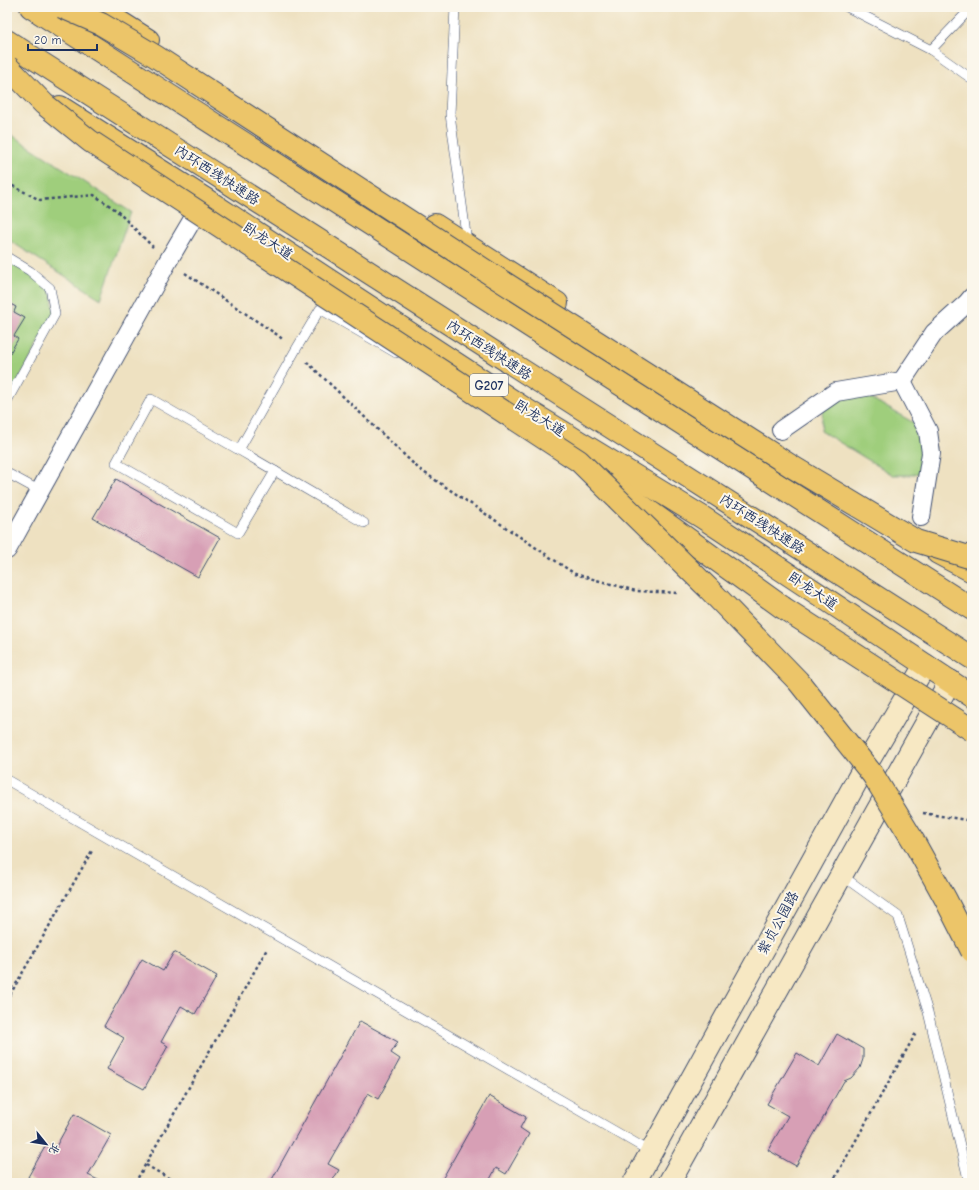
<svg xmlns="http://www.w3.org/2000/svg" width="979" height="1190" font-family="'Comic Neue','LXGW WenKai TC',sans-serif">
<style>
.green{fill:#9fce7c;stroke:#5d7e6d}
.building{fill:#d79fb5}
.lines{fill:none;stroke-linecap:round;stroke-linejoin:round}
.lane-casing{stroke:#3b4a6d;stroke-width:10}
.street-casing{stroke:#3b4a6d;stroke-width:20}
.secondary-casing{stroke:#3b4a6d;stroke-width:24}
.highway-casing{stroke:#3b4a6d;stroke-width:24}
.path{stroke:#3b4a6d;stroke-width:2.5;stroke-dasharray:3 3;stroke-linecap:butt}
.lane{stroke:#fff;stroke-width:9}
.street{stroke:#fff;stroke-width:18}
.secondary{stroke:#f7e8c3;stroke-width:22}
.highway{stroke:#ecc569;stroke-width:22}
.highway-bridge-casing{stroke:#3b4a6d;stroke-width:24;stroke-linecap:butt}
.highway-bridge{stroke:#ecc569;stroke-width:22}
.labels{text-anchor:middle;dominant-baseline:central;stroke-width:4;stroke-linejoin:round;paint-order:stroke}
.shield{fill:#fbf7ec;stroke:#5e6b89;stroke-width:1}
.shield-label{font-size:13px;font-weight:bold;fill:#1b2f5e}
.street-label{font-size:14px;fill:#1b2f5e;stroke:#fbf7ec}
</style>
<rect width="100%" height="100%" fill="#fbf7ec"/>
<filter id="ink" filterUnits="userSpaceOnUse"><feTurbulence type="fractalNoise" baseFrequency=".025" numOctaves="2"/><feDisplacementMap in="SourceGraphic" scale="8" xChannelSelector="R" yChannelSelector="G"/><feConvolveMatrix kernelMatrix="1 2 1 2 8 2 1 2 1" color-interpolation-filters="sRGB"/></filter>
<filter id="wash" filterUnits="userSpaceOnUse"><feTurbulence type="fractalNoise" baseFrequency=".012" numOctaves="4" result="noise"/><feDisplacementMap in="SourceGraphic" scale="16" xChannelSelector="R" yChannelSelector="G"/><feGaussianBlur stdDeviation="0.9" result="paint"/><feColorMatrix in="noise" values="0 0 0 0 0 0 0 0 0 0 0 0 0 0 0 0 0 1.4 0 .05"/><feComposite in="paint" operator="in"/></filter>
<g filter="url(#wash)">
<rect width="100%" height="100%" fill="#eee1c1"/>
<!-- green -->
<g class="green">
<path d="M7 132 131 212 101 299 7 239Z"/>
<path d="M7 257 50 288 55 314 7 401Z"/>
<path d="M855 389 928 431 924 472 909 475H893L821 431 823 407Z"/>
</g>
<g id="blocks">
<!-- building -->
<g class="building">
<path d="M7 302 16 307 14 312 25 318 14 336 18 339 7 358Z"/>
<path d="M116 479 220 538 198 577 93 518Z"/>
<path d="M174 952 217 976 195 1014 181 1006 161 1042 168 1046 144 1089 107 1069 124 1038 104 1026 142 959 163 971Z"/>
<path d="M360 1021 398 1042 391 1053 400 1059 378 1099 368 1093 328 1164 339 1170 331 1183H270Z"/>
<path d="M837 1034 863 1049V1059L860 1068 851 1078 844 1081 796 1166 768 1150 788 1116 767 1104 797 1053 819 1066Z"/>
<path d="M489 1096 526 1117 520 1128 529 1134 506 1174 496 1168 488 1183H440Z"/>
<path d="M74 1114 111 1135 88 1175 104 1183H38L28 1177 46 1145 54 1150Z"/>
</g>
</g>
</g>
<g filter="url(#ink)">
<use href="#blocks" fill-opacity="0" stroke="#3b4a6d" stroke-width="1"/>
<g class="lines">
<defs>
<g id="lane">
<path d="M455 7 450 114 467 242"/>
<path d="M847 7 931 50"/>
<path d="M972 7 931 50 972 79"/>
<path d="M7 257 30 271 50 288 55 314 7 401"/>
<path d="M239 450 151 399 116 463 238 533 275 471"/>
<path d="M7 473 40 491"/>
<path d="M364 523 239 450 295 351 320 309 396 353"/>
<path d="M7 780 651 1152"/>
<path d="M841 875 898 916 928 1012 969 1183"/>
</g>
<g id="street">
<path d="M902 381 928 431 931 453 921 517"/>
<path d="M781 430 836 392 902 381 934 333 967 303 972 297"/>
<path d="M7 550 168 261 204 200"/>
</g>
<g id="secondary">
<path d="M634 1183 860 775 925 665"/>
<path d="M669 1183 950 681"/>
</g>
<g id="highway">
<path d="M31 7 972 609"/>
<path d="M96 7 148 40"/>
<path d="M7 41 972 658"/>
<path d="M60 107 205 199 528 411 702 517 972 696"/>
<path d="M435 225 557 303"/>
<path d="M614 486 782 607"/>
<path d="M938 553 972 571"/>
</g>
</defs>
<!-- lane casing -->
<use href="#lane" class="lane-casing"/>
<!-- street casing -->
<use href="#street" class="street-casing"/>
<!-- secondary casing -->
<use href="#secondary" class="secondary-casing"/>
<!-- highway casing -->
<use href="#highway" class="highway-casing"/>
<!-- path -->
<g class="path">
<path d="M7 183 40 200 94 195 116 210 153 247"/>
<path d="M185 273 279 336 283 340"/>
<path d="M307 362 419 469 575 574 636 591 679 593"/>
<path d="M923 813 972 821"/>
<path d="M7 1000 93 849"/>
<path d="M146 1165 177 1183"/>
<path d="M135 1183 267 949"/>
<path d="M832 1183 916 1033"/>
</g>
<!-- lane -->
<use href="#lane" class="lane"/>
<!-- street -->
<use href="#street" class="street"/>
<!-- secondary -->
<use href="#secondary" class="secondary"/>
<!-- highway -->
<use href="#highway" class="highway"/>
<defs>
<g id="highway-bridge">
<path d="M62 7 101 24 155 56 489 273 791 466 916 541 972 558"/>
<path d="M7 66 44 104 90 141 579 461 708 588 798 681 873 775 914 842 945 898 972 951"/>
<path d="M782 607 972 730"/>
</g>
</defs>
<!-- highway-bridge casing -->
<use href="#highway-bridge" class="highway-bridge-casing"/>
<!-- highway-bridge -->
<use href="#highway-bridge" class="highway-bridge"/>
</g>
</g>
<g class="labels">
<!-- shield labels -->
<rect class="shield" x="470" y="374" width="38" height="22" rx="3"/>
<g class="shield-label">
<text x="489" y="385">G207</text>
</g>
<!-- street labels -->
<g class="street-label">
<text transform="translate(217 175) rotate(33)">内环西线快速路</text>
<text transform="translate(268 241) rotate(33)">卧龙大道</text>
<text transform="translate(489 350) rotate(33)">内环西线快速路</text>
<text transform="translate(540 418) rotate(32)">卧龙大道</text>
<text transform="translate(762 524) rotate(33)">内环西线快速路</text>
<text transform="translate(813 591) rotate(34)">卧龙大道</text>
<text transform="translate(778 923) rotate(-61)">紫贞公园路</text>
</g>
</g>
<!-- margin -->
<rect width="979" height="1190" fill="none" stroke="#fbf7ec" stroke-width="24"/>
<!-- north arrow -->
<g transform="translate(46 1144) rotate(120)" stroke="#fbf7ec" stroke-width="3" paint-order="stroke">
<path d="M0-3L7 15L0 10L-7 15Z" fill="#1b2f5e"/>
<text y="-6" font-size="11" font-weight="bold" text-anchor="middle" fill="#1b2f5e">北</text>
</g>
<!-- scale -->
<path d="M28 44v6h69v-6" fill="none" stroke="#1b2f5e" stroke-width="2"/>
<text x="34" y="44" font-size="12" fill="#1b2f5e" stroke="#fbf7ec" stroke-width="3" paint-order="stroke">20 m</text>
</svg>
